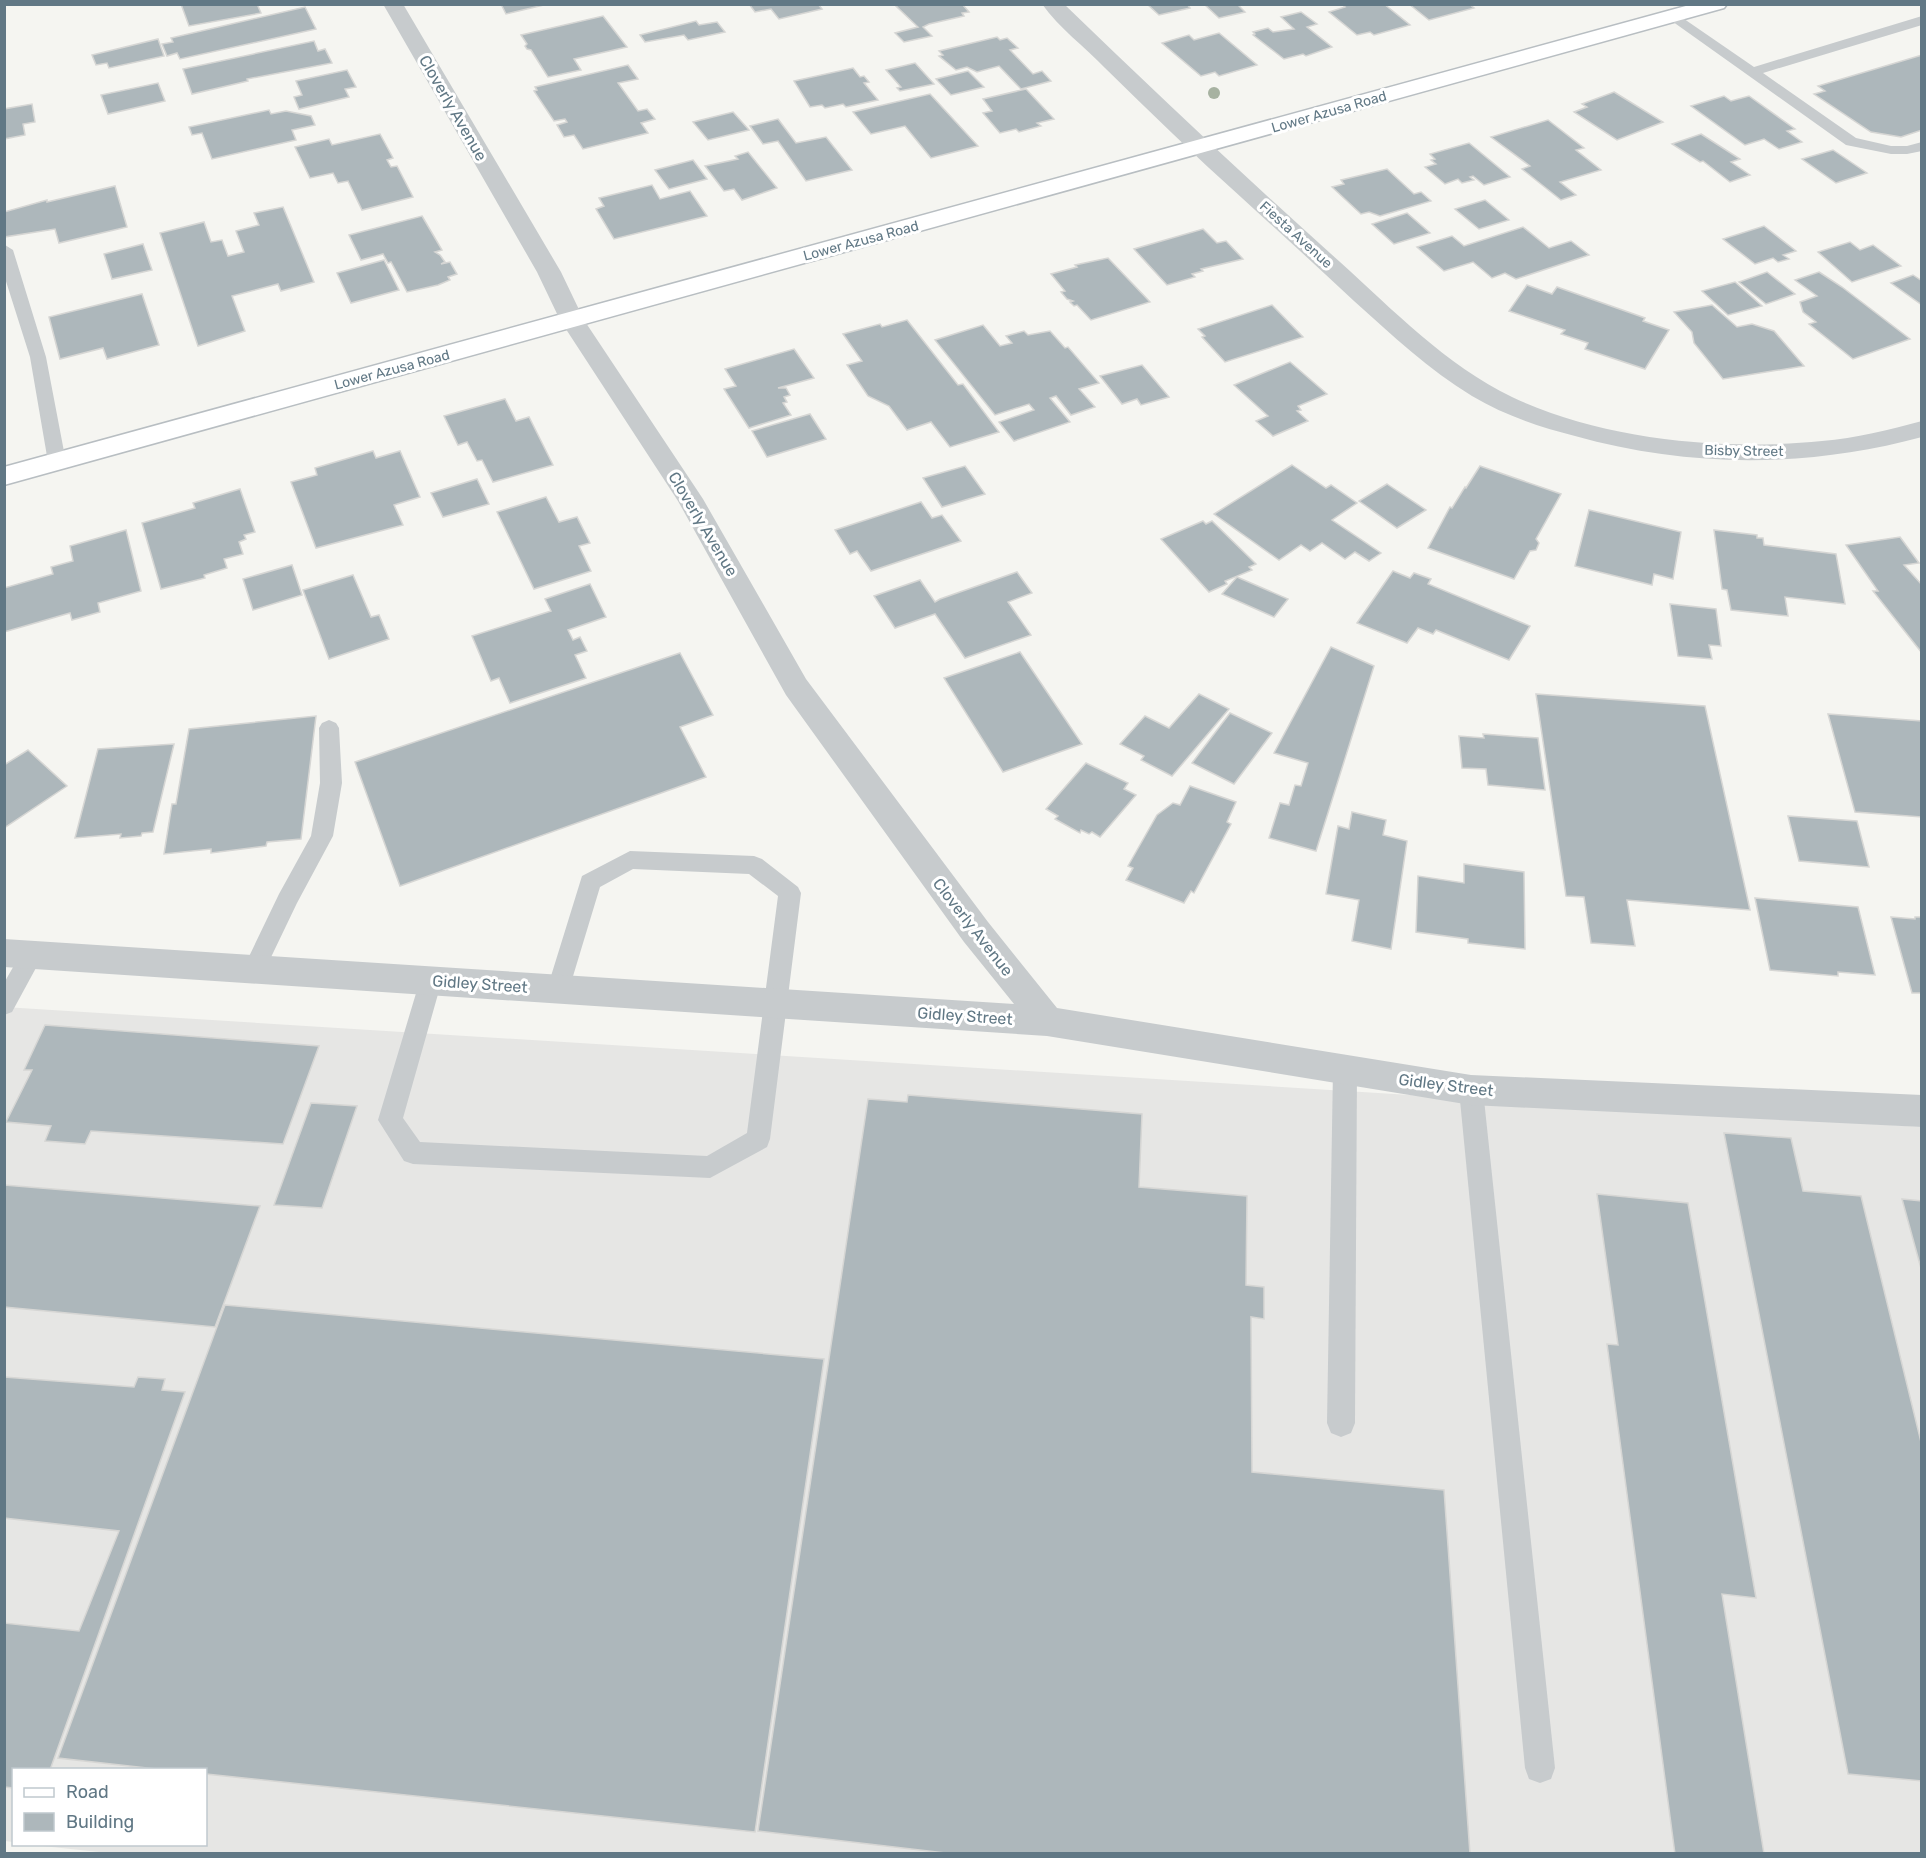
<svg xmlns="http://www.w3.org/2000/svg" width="1926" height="1858" font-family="Rubik,sans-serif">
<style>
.built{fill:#e6e6e4}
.building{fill:#adb7bb;stroke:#d6d6d4;stroke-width:1.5}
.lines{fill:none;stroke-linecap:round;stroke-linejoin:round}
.secondary-casing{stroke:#b8bec2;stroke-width:3}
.service{fill:#c7cbcd;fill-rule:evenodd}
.minor{fill:#c7cbcd;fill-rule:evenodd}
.secondary{fill:#fff;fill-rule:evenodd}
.tree{fill:#a7b2a1}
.labels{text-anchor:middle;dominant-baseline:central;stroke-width:6;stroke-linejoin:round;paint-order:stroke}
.far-street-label{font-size:14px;fill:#617885;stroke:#fff}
.street-label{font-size:16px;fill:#617885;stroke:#fff}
</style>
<rect width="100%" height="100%" fill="#f5f5f1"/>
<!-- built -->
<path class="built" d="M4 1007 1921 1127V1853L118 1854 33 1845 206 1844V1770H14L13 1842 5 1841Z"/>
<!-- building -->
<g class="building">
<path d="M181 4H257L261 13 189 26Z"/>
<path d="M501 4H548L506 14Z"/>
<path d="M749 4H818L822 9 779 19 771 9 755 12Z"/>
<path d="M902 4H962L969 12 962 13 964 16 929 24 923 27 932 36 904 42 895 33 918 27 896 6Z"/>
<path d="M1147 4H1187L1190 8 1159 15Z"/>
<path d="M1204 4H1237L1245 12 1219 18Z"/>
<path d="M1342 4H1384L1410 25 1374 35 1370 32 1357 35 1329 12 1345 7Z"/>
<path d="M1409 4H1469L1474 8 1429 20Z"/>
<path d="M305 7 316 29 180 59 177 53 167 56 162 44 173 42 171 38Z"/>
<path d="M1301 12 1317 24 1307 27 1332 47 1306 56 1303 54 1284 59 1253 35 1255 34 1253 32 1268 28 1273 32 1294 29 1281 17Z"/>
<path d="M603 16 627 47 574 59 581 70 548 77 531 50 527 49 525 46 527 44 521 35Z"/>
<path d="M696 21 699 25 717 22 725 32 688 40 684 35 645 42 640 35Z"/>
<path d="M1219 33 1257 65 1219 76 1215 72 1201 76 1162 43 1189 35 1194 40Z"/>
<path d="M997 37 1000 40 1007 38 1018 48 1010 50 1033 74 1042 71 1051 81 1021 89 999 66 977 72 967 67 956 70 939 56 943 55 939 51Z"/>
<path d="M158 39 164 56 109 68 107 63 96 65 92 55Z"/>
<path d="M314 41 318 51 325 49 332 63 247 79 248 81 192 94 183 69Z"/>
<path d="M1922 55V130L1901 137 1871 132 1814 94 1825 91 1818 86Z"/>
<path d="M915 63 934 84 900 91 897 88 901 87 886 70Z"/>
<path d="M628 65 638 79 618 83 638 111 647 109 655 119 641 123 648 133 583 149 574 135 564 137 557 125 567 122 565 119 554 121 534 91 537 90 535 87Z"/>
<path d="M853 68 860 77 864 76 869 82 864 83 878 100 846 107 843 104 825 108 822 105 810 107 794 81Z"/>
<path d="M347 70 356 87 345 89 349 97 299 109 294 97 302 95 296 81Z"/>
<path d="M968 71 984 87 951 95 936 79Z"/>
<path d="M158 83 165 101 108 114 101 95Z"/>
<path d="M1026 89 1054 119 1037 123 1041 126 1019 132 1016 129 1000 133 983 113 992 111 983 99Z"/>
<path d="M1614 92 1663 122 1617 140 1574 112 1587 107 1582 104Z"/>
<path d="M930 94 978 146 931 158 905 126 871 134 853 112Z"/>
<path d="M1724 96 1731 101 1749 96 1795 129 1787 131 1802 142 1779 149 1764 139 1745 145 1691 106Z"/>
<path d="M32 104 35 122 23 124 25 135 4 139V109Z"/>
<path d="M269 110 271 114 286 111 311 116 315 125 292 130 296 140 212 159 202 133 192 135 189 127Z"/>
<path d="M733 112 749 130 708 140 693 122Z"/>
<path d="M778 119 796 143 826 137 852 170 806 181 778 141 763 144 750 126Z"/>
<path d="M1548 120 1584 148 1576 150 1601 170 1560 182 1576 195 1561 200 1522 169 1530 166 1491 137Z"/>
<path d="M380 134 393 158 387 160 391 167 397 166 413 197 362 210 348 181 338 183 333 173 310 178 295 147 329 139 332 145Z"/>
<path d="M1701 134 1740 159 1731 162 1750 175 1730 182 1703 161 1700 162 1672 144Z"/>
<path d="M1469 143 1510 177 1484 185 1473 176 1470 177 1474 180 1462 183 1458 179 1445 184 1425 167 1436 164 1431 160 1435 159 1430 154Z"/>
<path d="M1833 150 1867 173 1836 183 1802 159Z"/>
<path d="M748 152 777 188 742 200 734 189 724 191 705 166 738 159 735 156Z"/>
<path d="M693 160 707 179 669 189 655 170Z"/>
<path d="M1387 169 1414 194 1421 192 1431 201 1380 216 1369 212 1361 214 1332 187 1344 184 1341 180Z"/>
<path d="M652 185 660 199 690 191 707 216 614 239 596 209 604 206 599 198Z"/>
<path d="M115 186 127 227 59 243 55 229 4 237V212L47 200V202Z"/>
<path d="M1485 200 1509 220 1479 229 1455 209Z"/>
<path d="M283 207 314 282 281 291 278 284 232 296 245 331 198 346 160 233 204 222 211 242 222 240 228 256 244 252 236 231 259 225 254 213Z"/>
<path d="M1407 213 1430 233 1394 244 1372 224Z"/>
<path d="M422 216 442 250 435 252 440 255 445 262 441 264 450 262 457 274 448 277 450 280 438 285 407 292 391 262 388 263 383 254 361 260 349 235Z"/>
<path d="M1764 226 1796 251 1783 255 1789 259 1778 262 1773 258 1755 264 1723 239Z"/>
<path d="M1523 227 1549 248 1571 241 1589 255 1516 279 1505 273 1492 278 1473 262 1444 271 1417 247 1452 236 1464 246Z"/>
<path d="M1203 229 1217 243 1226 241 1243 259 1201 269 1203 271 1192 274 1195 277 1167 285 1134 249Z"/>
<path d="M1850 242 1860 250 1873 245 1901 266 1852 282 1818 252Z"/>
<path d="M143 244 152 270 112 279 104 254Z"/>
<path d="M1108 258 1150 302 1091 320 1077 305 1074 306 1070 302 1073 301 1067 299 1061 292 1065 291 1051 274 1077 267 1075 265Z"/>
<path d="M384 260 399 290 351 303 337 273Z"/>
<path d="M1767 272 1795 294 1766 304 1739 282Z"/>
<path d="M1819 272 1842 287 1910 339 1853 359 1809 324 1816 322 1803 312 1800 302 1817 296 1795 280Z"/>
<path d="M1913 275 1922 281V305L1891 283Z"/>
<path d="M1735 282 1762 306 1728 315 1702 291Z"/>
<path d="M1527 285 1552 294 1557 287 1645 318 1643 321 1669 330 1645 369 1585 349 1588 343 1561 334 1565 330 1509 311Z"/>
<path d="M142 294 159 345 107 359 103 348 60 359 49 317Z"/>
<path d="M1272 305 1303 337 1225 362 1202 337 1205 336 1198 329Z"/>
<path d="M1712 305 1737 327 1752 324 1774 331 1804 366 1723 379 1694 343 1692 332 1674 312Z"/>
<path d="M907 320 958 385 963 384 999 432 950 447 931 422 907 430 889 406 868 396 847 365 862 361 843 334 880 324 882 327Z"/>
<path d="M983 325 1000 346 1012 343 1006 336 1024 331 1028 335 1050 331 1065 348 1068 347 1099 383 1079 389 1095 407 1071 415 1056 396 1050 398 1070 422 1014 441 999 422 1034 410 1029 404 995 415 935 340Z"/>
<path d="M794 349 814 378 778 388H786L790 395 784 397 787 402 783 403 791 415 749 428 724 389 736 386 725 369Z"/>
<path d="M1290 362 1327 394 1298 406 1301 410 1297 411 1308 421 1273 436 1256 421 1268 416 1234 385Z"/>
<path d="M1142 365 1169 397 1141 405 1137 399 1122 404 1100 376Z"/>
<path d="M505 399 516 421 529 417 553 465 493 482 482 460 477 461 467 442 458 445 444 416Z"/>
<path d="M810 414 826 439 767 457 752 431Z"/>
<path d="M373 451 376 458 400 451 420 497 394 505 403 525 316 548 291 482 317 475 315 468Z"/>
<path d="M1292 465 1326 488 1331 485 1357 503 1332 520 1381 553 1369 561 1355 552 1345 559 1322 543 1310 551 1301 545 1279 560 1214 514Z"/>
<path d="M965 466 985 494 942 507 923 478Z"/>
<path d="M1480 466 1561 494 1536 539 1539 543 1536 550 1530 551 1514 579 1428 548 1450 507 1452 508 1465 487 1466 488Z"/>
<path d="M477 479 489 504 443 517 431 493Z"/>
<path d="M1387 484 1426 510 1397 528 1359 501Z"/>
<path d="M240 489 255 532 244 535 246 539 239 542 243 554 224 559 227 568 204 575 205 578 161 589 142 523 195 508 193 503Z"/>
<path d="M546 497 559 522 577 517 590 543 579 546 591 571 534 589 497 512Z"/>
<path d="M921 502 932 518 942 515 961 541 871 571 857 551 850 554 835 530Z"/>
<path d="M1589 510 1681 532 1673 579 1654 574 1652 585 1575 566Z"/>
<path d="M1203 521 1206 524 1212 521 1256 564 1249 567 1252 570 1225 581 1227 584 1209 592 1161 539Z"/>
<path d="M126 530 141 591 98 603 100 612 72 620 70 613 4 632V588L53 574 51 567 73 561 70 546Z"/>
<path d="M1714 530 1757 535V538H1763L1764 545 1836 554 1845 604 1785 597 1788 616 1731 610 1727 590 1722 589Z"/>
<path d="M1900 537 1919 563 1904 565 1922 585V653L1873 591H1878L1846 545Z"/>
<path d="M292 565 302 595 253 610 243 579Z"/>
<path d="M1393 571 1410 578 1414 573 1431 579 1428 584 1530 626 1509 660 1436 630 1433 634 1418 628 1407 643 1357 623Z"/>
<path d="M1017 572 1032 593 1008 602 1031 635 965 658 935 614 895 628 874 596 920 580 935 602 940 599Z"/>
<path d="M353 575 371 617 379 615 389 639 329 659 303 590Z"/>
<path d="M1237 577 1288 599 1274 617 1222 594Z"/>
<path d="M590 584 606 617 568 630 573 640 580 637 587 651 575 655 586 678 510 703 499 678 491 681 472 636 551 611 545 599Z"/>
<path d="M1670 604 1716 609 1721 646 1709 645 1712 659 1678 656Z"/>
<path d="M1331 647 1374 666 1316 851 1269 838 1280 803 1289 805 1295 785 1301 786 1308 763 1274 753Z"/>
<path d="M1020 652 1082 744 1003 772 944 678Z"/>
<path d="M680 653 713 715 680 727 706 777 400 886 355 762Z"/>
<path d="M1199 694 1229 709 1172 776 1141 760 1144 756 1120 744 1145 716 1169 728Z"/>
<path d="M1536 694 1705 706 1750 910 1627 900 1635 946 1591 943 1584 897 1566 896Z"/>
<path d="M1230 713 1272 733 1234 784 1192 763Z"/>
<path d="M1828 714 1922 721V817L1855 812Z"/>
<path d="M316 716 301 839 267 842 266 846 211 853V849L164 854 172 804H176L189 729Z"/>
<path d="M1483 734 1538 738 1545 790 1488 785 1486 769 1462 768 1459 736 1484 738Z"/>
<path d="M174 744 153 832 142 833 141 836 120 838 121 834 75 838 98 749Z"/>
<path d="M28 750 67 786 4 828V765Z"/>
<path d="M1086 763 1128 783 1124 789 1136 795 1100 837 1092 832 1089 834 1081 830 1080 833 1055 819 1058 816 1046 809Z"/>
<path d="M1190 786 1236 802 1227 822 1231 824 1194 893 1191 891 1184 903 1126 880 1133 868 1128 866 1157 815 1173 803 1180 805Z"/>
<path d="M1352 812 1386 820 1383 835 1407 841 1391 949 1352 941 1359 900 1326 894 1338 826 1349 829Z"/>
<path d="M1788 816 1857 821 1869 867 1799 861Z"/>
<path d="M1464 864 1524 872 1525 949 1468 943V939L1416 932 1418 876 1464 883Z"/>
<path d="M1755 898 1858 907 1875 975 1838 972V976L1770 970Z"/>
<path d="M1891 917 1915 919V917H1922V993H1912Z"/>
<path d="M45 1025 319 1046 283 1144 91 1131 85 1144 45 1141 51 1126 6 1122 32 1070H24Z"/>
<path d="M908 1095 1142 1114 1139 1187 1247 1196 1246 1285 1264 1287V1319L1251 1317 1252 1472 1444 1490 1470 1854H954L758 1831 868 1099 907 1102Z"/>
<path d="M311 1103 357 1106 322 1208 274 1205Z"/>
<path d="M1724 1133 1791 1138 1803 1191 1861 1196 1922 1446V1781L1848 1774Z"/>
<path d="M4 1185 260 1206 215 1327 4 1307Z"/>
<path d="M1597 1194 1688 1203 1756 1598 1722 1594 1764 1854H1675L1607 1344 1618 1345Z"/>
<path d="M1902 1199 1922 1201V1272Z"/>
<path d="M225 1305 824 1359 755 1832 206 1774V1770H165L58 1758Z"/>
<path d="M4 1377 134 1387 138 1377 165 1379 162 1390 185 1392 50 1770H14V1788L4 1787V1623L79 1631 119 1531 4 1518Z"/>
</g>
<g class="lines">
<defs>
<path id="secondary" d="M1693 4H1727L1724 8 4 485V467Z"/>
</defs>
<!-- secondary casing -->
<use href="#secondary" class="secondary-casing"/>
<!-- service -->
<g class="service">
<path d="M1674 12 1754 67 1922 16V25L1763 73 1856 138 1891 146H1907L1922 142V151L1907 154H1891L1846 145 1669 19 1667 16 1669 13Z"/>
<path d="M5 245 13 250 46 357 66 462 63 466H51L48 462 30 357 4 275Z"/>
<path d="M329 720 336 723 339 728 342 783 333 836 297 903 262 976 254 979 246 976 243 969 279 894 311 836 320 783 319 728 322 723Z"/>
<path d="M630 851 754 856 762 859 798 887 801 893 770 1139 767 1147 710 1178 413 1164 404 1161 378 1120 420 980 423 973 431 970 439 973 442 980 403 1118 420 1142 707 1156 747 1133 778 896 749 874 633 869 600 887 567 996 559 999 551 996 547 989 582 876Z"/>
<path d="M32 946 40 948 43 955 12 1012 4 1015V983L24 948Z"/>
<path d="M1345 1060 1353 1063 1357 1070 1355 1423 1351 1433 1341 1437 1331 1433 1327 1423 1333 1070 1337 1063Z"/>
<path d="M1471 1079 1480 1083 1483 1090 1555 1768 1551 1779 1540 1783 1529 1779 1525 1768 1459 1090 1462 1083Z"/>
</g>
<!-- minor -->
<g class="minor">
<path d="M383 4H403L561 272 584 320 703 499 806 679 988 922 1057 1008 1471 1075 1922 1095V1127L1471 1105 1047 1036 4 967V939L1014 1004 964 942 786 695 678 501 560 320 537 272Z"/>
<path d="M1042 4H1064C1155 92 1246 178 1340 262 1393 310 1446 365 1512 397 1603 440 1723 451 1822 441 1856 438 1889 430 1922 421V437C1807 468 1689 468 1575 436 1539 427 1504 415 1472 396 1429 370 1392 335 1354 301 1317 266 1279 232 1242 198 1195 156 1150 112 1105 68 1085 47 1059 28 1042 4Z"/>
</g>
<!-- secondary -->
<use href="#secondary" class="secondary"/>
</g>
<!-- trees -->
<circle class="tree" cx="1214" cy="93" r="6"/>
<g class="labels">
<!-- far-street labels -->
<g class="far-street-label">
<text transform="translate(1329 112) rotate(-16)">Lower Azusa Road</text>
<text transform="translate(1296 235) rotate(42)">Fiesta Avenue</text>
<text transform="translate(861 241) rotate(-15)">Lower Azusa Road</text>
<text transform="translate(392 370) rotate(-15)">Lower Azusa Road</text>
<text transform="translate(1744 451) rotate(1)">Bisby Street</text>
</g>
<!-- street labels -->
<g class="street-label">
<text transform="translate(453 108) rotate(60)">Cloverly Avenue</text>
<text transform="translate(703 524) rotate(59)">Cloverly Avenue</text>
<text transform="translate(973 927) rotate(52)">Cloverly Avenue</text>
<text transform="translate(480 984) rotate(4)">Gidley Street</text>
<text transform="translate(965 1016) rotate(4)">Gidley Street</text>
<text transform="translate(1446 1085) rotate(7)">Gidley Street</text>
</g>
</g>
<!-- border -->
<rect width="1926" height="1858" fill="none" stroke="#617885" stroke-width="12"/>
<!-- legend -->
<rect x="12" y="1768" width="195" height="78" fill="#ffffff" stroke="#c0c9ce" stroke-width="1.5"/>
<rect x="24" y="1788" width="30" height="9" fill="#ffffff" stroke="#c0c9ce" stroke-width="1.5"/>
<text x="66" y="1798" font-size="18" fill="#617885">Road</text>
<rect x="24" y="1813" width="30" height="18" fill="#adb7bb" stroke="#c0c9ce" stroke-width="1.5"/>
<text x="66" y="1828" font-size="18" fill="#617885">Building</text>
</svg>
